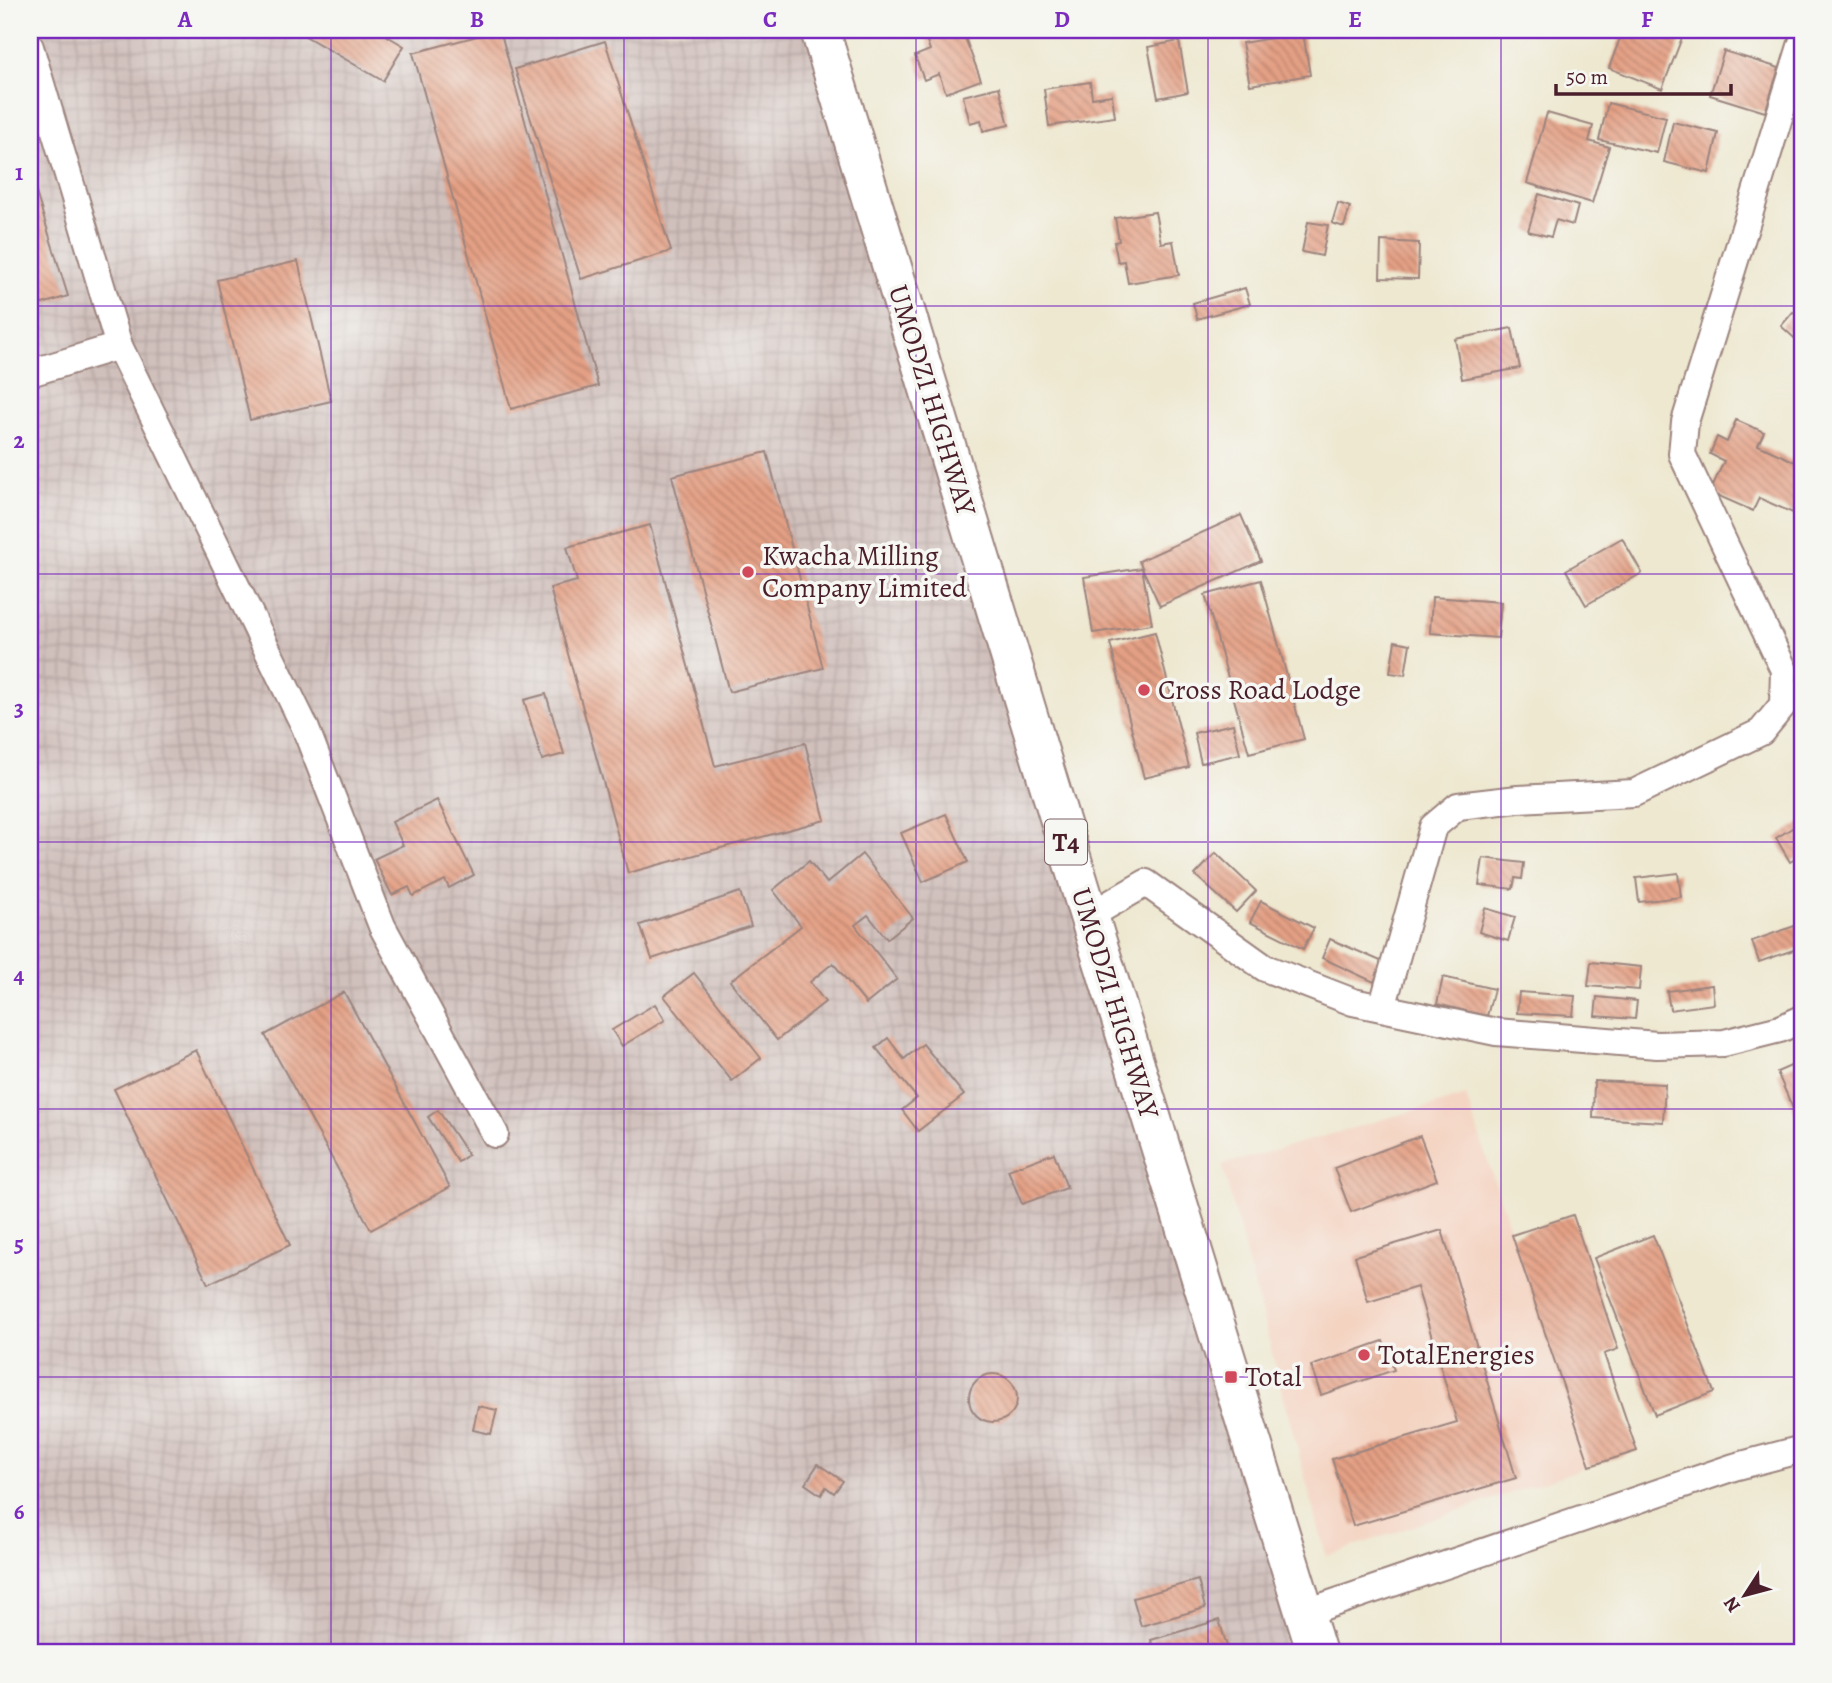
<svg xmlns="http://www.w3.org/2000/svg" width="1832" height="1683" font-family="Alegreya,serif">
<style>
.built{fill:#f4d3c1}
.industrial{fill:url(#industrial-grid)}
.building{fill:url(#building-back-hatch)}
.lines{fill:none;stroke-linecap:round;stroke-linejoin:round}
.minor-casing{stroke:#9c847e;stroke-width:30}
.highway-casing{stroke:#9c847e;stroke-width:42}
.minor{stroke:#fff;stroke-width:26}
.highway{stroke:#fff;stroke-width:38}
.grid{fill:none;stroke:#7b2cbf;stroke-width:2;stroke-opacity:0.55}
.poi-dot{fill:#d1495b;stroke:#f6f6f2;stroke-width:2.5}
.labels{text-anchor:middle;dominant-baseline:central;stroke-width:7;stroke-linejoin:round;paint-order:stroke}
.shield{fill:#f6f6f2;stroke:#7e6067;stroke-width:2}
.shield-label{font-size:26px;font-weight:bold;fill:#4a1f2b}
.street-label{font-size:28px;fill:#4a1f2b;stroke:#f6f6f2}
.poi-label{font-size:28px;fill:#4a1f2b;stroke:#f6f6f2;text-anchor:start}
.neatline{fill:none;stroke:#7b2cbf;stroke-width:2.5}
.grid-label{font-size:23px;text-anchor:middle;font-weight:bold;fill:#7b2cbf}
</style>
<defs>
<pattern id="industrial-grid" width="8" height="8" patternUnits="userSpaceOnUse" patternTransform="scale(1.75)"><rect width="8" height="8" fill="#d0c0bc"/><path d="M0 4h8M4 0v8" fill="none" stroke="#b4a5a2"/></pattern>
<pattern id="building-back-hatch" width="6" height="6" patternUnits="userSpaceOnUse" patternTransform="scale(1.75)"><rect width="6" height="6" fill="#e4a085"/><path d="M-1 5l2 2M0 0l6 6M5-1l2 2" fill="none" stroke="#bb826d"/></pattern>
</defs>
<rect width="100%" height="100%" fill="#f6f6f2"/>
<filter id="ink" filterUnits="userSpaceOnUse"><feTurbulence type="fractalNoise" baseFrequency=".0143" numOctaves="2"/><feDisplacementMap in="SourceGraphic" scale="14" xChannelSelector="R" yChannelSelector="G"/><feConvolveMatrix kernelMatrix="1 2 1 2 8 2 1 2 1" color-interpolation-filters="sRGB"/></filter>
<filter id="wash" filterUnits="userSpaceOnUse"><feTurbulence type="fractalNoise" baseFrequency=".00686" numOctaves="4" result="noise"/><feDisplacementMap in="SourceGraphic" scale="28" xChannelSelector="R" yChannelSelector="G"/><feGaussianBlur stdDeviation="1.57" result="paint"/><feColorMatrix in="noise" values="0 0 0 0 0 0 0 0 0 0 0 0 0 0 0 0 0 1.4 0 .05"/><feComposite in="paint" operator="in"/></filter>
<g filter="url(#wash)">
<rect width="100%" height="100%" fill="#eee8d0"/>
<!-- built -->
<path class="built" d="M1466 1096 1590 1466 1326 1556 1222 1165Z"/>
<!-- industrial -->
<path class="industrial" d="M30 30H823L1318 1653H30Z"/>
<g id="blocks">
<!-- building -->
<g class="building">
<path d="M295 30H377L404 46 383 81Z"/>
<path d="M500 30 598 386 511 409 413 53Z"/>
<path d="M923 30H962L981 80 946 93 939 74 924 80 915 56 930 50Z"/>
<path d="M1623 30H1685L1662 89 1609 68Z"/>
<path d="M1303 33 1310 75 1250 85 1242 43Z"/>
<path d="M605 41 671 251 581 279 515 69Z"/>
<path d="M1179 41 1188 92 1158 98 1148 47Z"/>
<path d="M1724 51 1779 68 1765 112 1710 95Z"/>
<path d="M1090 82 1092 98 1112 95 1115 117 1049 126 1044 89Z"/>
<path d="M999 87 1009 125 983 131 981 120 970 123 963 96Z"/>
<path d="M1608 103 1666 117 1657 153 1599 140Z"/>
<path d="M1547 113 1593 126 1589 141 1609 147 1592 203 1527 183Z"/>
<path d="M1673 122 1718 133 1709 173 1664 162Z"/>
<path d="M30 173 68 296 30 308Z"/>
<path d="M1539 194 1578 206 1573 225 1556 220 1551 237 1528 231Z"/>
<path d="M1338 203 1350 207 1344 227 1332 223Z"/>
<path d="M1155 212 1161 243 1173 241 1179 275 1128 283 1124 261 1118 262 1114 242 1119 241 1115 218Z"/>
<path d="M1308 222 1328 225 1322 256 1302 252Z"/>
<path d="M1381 241 1419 243 1418 279 1380 278Z"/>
<path d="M298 261 331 401 250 420 217 280Z"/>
<path d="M1245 288 1250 304 1197 319 1193 303Z"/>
<path d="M1793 312 1802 320V345L1781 326Z"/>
<path d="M1512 328 1520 368 1462 379 1455 339Z"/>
<path d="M1736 420 1764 432 1758 445 1802 465V496L1795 514 1759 498 1753 511 1710 492 1724 461 1710 454 1717 437 1727 442Z"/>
<path d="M767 452 823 668 729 692 672 476Z"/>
<path d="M1241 515 1261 561 1160 606 1139 561Z"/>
<path d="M650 525 715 766 805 743 825 820 628 873 550 588 577 581 567 547Z"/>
<path d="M1622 538 1642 573 1586 605 1566 570Z"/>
<path d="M1142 568 1152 624 1093 633 1084 577Z"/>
<path d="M1261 580 1304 739 1249 753 1205 595Z"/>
<path d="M1432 597 1501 602 1498 638 1430 633Z"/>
<path d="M1155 632 1189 767 1144 778 1110 643Z"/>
<path d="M1395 641 1410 644 1405 675 1390 673Z"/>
<path d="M546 694 564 754 542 760 524 700Z"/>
<path d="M1233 724 1240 754 1201 763 1194 733Z"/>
<path d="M437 800 474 875 449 888 445 880 413 896 409 887 392 895 374 859 403 845 392 822Z"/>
<path d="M946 814 968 862 923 882 901 833Z"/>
<path d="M1802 822V855L1790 862 1776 838Z"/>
<path d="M1216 853 1256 891 1236 912 1195 875Z"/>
<path d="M862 854 913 918 887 939 868 915 855 925 897 979 866 1004 833 963 810 982 825 1002 777 1040 730 981 801 926 773 890 809 861 827 883Z"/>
<path d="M1483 858 1524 863 1522 879 1515 878 1513 889 1479 885Z"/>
<path d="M1678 873 1681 897 1639 902 1636 878Z"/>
<path d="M740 892 751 926 652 959 640 925Z"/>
<path d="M1261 901 1314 928 1303 949 1250 922Z"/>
<path d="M1485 908 1515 917 1508 941 1479 932Z"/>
<path d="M1800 924 1802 947 1759 962 1752 941Z"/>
<path d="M1330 939 1383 962 1374 982 1322 958Z"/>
<path d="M1591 962 1641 967 1639 990 1588 986Z"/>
<path d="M694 973 761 1058 732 1081 664 996Z"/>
<path d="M1443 977 1494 989 1487 1016 1437 1004Z"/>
<path d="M1712 985 1714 1004 1670 1010 1667 991Z"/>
<path d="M344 992 450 1187 371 1230 265 1035Z"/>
<path d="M1519 992 1575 996 1573 1016 1517 1013Z"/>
<path d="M1597 997 1637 1001 1635 1019 1595 1016Z"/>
<path d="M655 1004 665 1020 622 1046 612 1030Z"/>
<path d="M888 1038 904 1059 923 1044 964 1095 918 1131 902 1110 917 1098 876 1048Z"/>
<path d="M196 1050 290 1245 208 1284 114 1089Z"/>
<path d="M1802 1061V1129L1777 1072Z"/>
<path d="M1594 1081 1665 1084 1663 1122 1593 1118Z"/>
<path d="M438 1110 468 1155 458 1162 428 1117Z"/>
<path d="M1420 1136 1437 1180 1351 1212 1334 1168Z"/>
<path d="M1054 1153 1067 1188 1022 1204 1008 1170Z"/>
<path d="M1573 1215 1618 1349 1604 1354 1637 1451 1590 1466 1512 1235Z"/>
<path d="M1442 1230 1516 1478 1353 1526 1332 1459 1457 1422 1417 1287 1368 1302 1355 1256Z"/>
<path d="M1653 1235 1714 1392 1655 1415 1594 1258Z"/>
<path d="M1383 1341 1394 1370 1321 1395 1311 1366Z"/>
<circle cx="993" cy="1398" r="24"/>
<path d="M478 1406 497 1410 491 1434 473 1430Z"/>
<path d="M818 1464 843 1481 834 1493 826 1487 821 1495 805 1484Z"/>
<path d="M1198 1580 1205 1608 1141 1626 1133 1598Z"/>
<path d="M1219 1620 1229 1653H1155L1151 1640Z"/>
</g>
</g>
</g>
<g filter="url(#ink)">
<use href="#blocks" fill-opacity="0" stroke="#9c847e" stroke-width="2"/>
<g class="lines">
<defs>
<g id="minor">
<path d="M30 47 119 346 305 727 382 926 495 1134"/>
<path d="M30 373 119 346"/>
<path d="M1089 916 1146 883 1265 968 1353 1002 1496 1032 1657 1045 1724 1043 1780 1029 1802 1019"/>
<path d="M1382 1008 1433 827 1458 806 1518 799 1634 793 1761 732 1783 705 1784 670 1682 454 1685 422 1802 43"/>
<path d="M1304 1613 1734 1467 1802 1449"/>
</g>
<path id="highway" d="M820 30 1089 916 1317 1653"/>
</defs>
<!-- minor casing -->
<use href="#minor" class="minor-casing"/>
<!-- highway casing -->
<use href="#highway" class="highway-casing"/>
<!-- minor -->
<use href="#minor" class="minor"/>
<!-- highway -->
<use href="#highway" class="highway"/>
</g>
</g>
<!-- grid -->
<path class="grid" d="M331 30V1653M624 30V1653M916 30V1653M1208 30V1653M1501 30V1653M30 306H1802M30 574H1802M30 842H1802M30 1109H1802M30 1377H1802"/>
<!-- markers -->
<g class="poi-dot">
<circle cx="748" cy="572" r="7"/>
<circle cx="1144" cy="690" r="7"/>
<circle cx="1364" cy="1355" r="7"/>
<rect x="1224" y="1370" width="14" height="14" rx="3.5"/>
</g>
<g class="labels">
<!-- shield labels -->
<rect class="shield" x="1045" y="819.5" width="42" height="45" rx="5"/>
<g class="shield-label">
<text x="1066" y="842">T4</text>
</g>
<!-- street labels -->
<g class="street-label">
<text transform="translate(932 400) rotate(73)">UMODZI HIGHWAY</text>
<text transform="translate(1115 1003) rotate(73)">UMODZI HIGHWAY</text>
</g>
<!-- poi labels -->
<g class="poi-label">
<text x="762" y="556">Kwacha Milling<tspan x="762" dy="32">Company Limited</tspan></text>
<text x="1158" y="690">Cross Road Lodge</text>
<text x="1378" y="1355">TotalEnergies</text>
<text x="1245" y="1377">Total</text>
</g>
</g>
<!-- margin -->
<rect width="1832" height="1683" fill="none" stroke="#f6f6f2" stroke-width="77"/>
<!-- north arrow -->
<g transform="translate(1745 1595) rotate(234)" stroke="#f6f6f2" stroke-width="5" paint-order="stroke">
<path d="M0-5L12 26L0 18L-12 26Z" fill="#4a1f2b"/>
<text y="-10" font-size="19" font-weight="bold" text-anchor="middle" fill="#4a1f2b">N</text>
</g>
<!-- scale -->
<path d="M1556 84v10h175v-10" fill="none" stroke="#4a1f2b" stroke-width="3.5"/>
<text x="1566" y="84" font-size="21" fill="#4a1f2b" stroke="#f6f6f2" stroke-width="5" paint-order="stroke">50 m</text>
<rect x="38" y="38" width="1756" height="1606" class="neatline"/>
<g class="grid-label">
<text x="185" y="27">A</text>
<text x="477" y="27">B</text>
<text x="770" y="27">C</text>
<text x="1062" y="27">D</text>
<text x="1355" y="27">E</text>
<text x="1647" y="27">F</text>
<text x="19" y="180">1</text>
<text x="19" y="448">2</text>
<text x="19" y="716">3</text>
<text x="19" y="983">4</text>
<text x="19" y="1251">5</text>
<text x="19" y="1519">6</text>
</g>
</svg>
